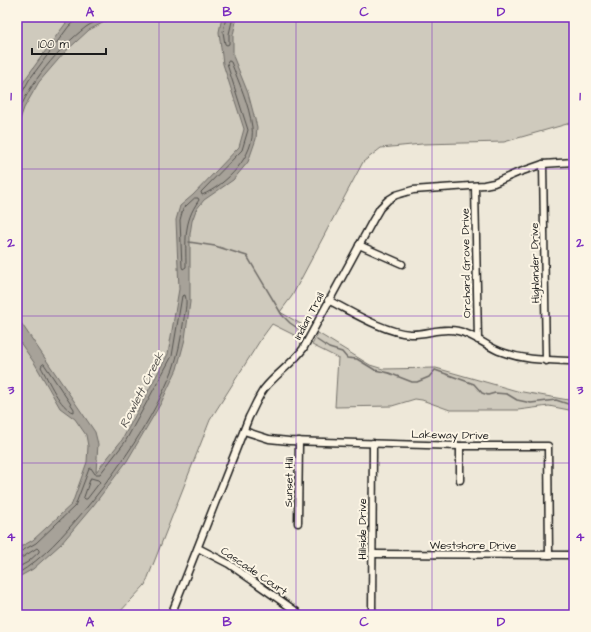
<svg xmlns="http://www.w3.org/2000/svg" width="591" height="632" font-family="'Architects Daughter',sans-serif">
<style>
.green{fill:#cfcabd;stroke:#76736c}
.water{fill:#a7a299;stroke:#6f6c67}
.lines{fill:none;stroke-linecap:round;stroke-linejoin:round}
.shore{stroke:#54524e;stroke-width:1}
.stream{stroke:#6f6c67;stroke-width:1.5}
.minor-casing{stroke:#1c1c1c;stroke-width:9}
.minor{stroke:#fcf5e5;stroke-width:6}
.grid{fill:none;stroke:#7b2cbf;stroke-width:1;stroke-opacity:0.55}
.labels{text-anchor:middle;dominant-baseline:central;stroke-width:4;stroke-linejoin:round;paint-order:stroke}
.street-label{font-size:11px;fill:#1c1c1c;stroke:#fcf5e5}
.water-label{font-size:12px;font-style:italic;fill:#5b5854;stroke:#fcf5e5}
.neatline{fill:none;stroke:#7b2cbf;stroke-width:1.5}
.grid-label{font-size:13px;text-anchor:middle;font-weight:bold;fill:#7b2cbf}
</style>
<rect width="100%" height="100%" fill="#eee8d9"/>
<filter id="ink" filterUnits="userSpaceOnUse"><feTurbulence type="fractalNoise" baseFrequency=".025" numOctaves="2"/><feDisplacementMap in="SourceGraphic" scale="8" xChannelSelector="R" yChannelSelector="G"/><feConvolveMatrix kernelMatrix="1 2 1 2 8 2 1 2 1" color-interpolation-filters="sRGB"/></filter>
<g filter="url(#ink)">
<!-- green -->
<g class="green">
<path d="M17 17H574V122L504 142 422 144 381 148 363 162 292 296 280 312 306 327 300 338 272 324 261 339 210 420 145 585 117 615H17Z"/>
<path d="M318 333 370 365 383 369 436 368 517 391 574 401V411L549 406 518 410H450L422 400 415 399 392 406 335 407 338 358 312 345Z"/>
</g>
<!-- water -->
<g class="water">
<path d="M75 17H114L89 30 64 53 39 82 24 108 17 128V94L26 78 54 39 66 23Z"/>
<path d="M222 17H237L233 35V56L248 93 257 127 256 139 248 162 233 180 204 200 196 210 192 221 190 234V302L185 339 177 369 161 403 127 461 93 506 61 544 33 569 17 578V549L33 540 72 504 87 462 88 446 86 435 75 419 60 408 35 364 17 338V317L95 432 98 444 96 472 122 440 168 354 179 289 176 220 180 206 193 195 239 147 244 129 223 64 219 32Z"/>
</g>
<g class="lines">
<!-- shore -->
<g class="shore">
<path d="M226 17 223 32 225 44 227 45 229 44V34L233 17"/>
<path d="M229 61 231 62C239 83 249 104 252 127 256 155 226 185 202 195L201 192 242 150 248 130 227 64Z"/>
<path d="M17 95 22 93 29 80 69 26 76 21 77 17"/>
<path d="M17 116C29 83 58 49 86 27 92 23 99 20 105 17"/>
<path d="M195 198H198L199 200C183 222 186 241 186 267L183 269 182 267 180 220 183 209Z"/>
<path d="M44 364 74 409V412C60 409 48 379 41 367L42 365Z"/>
<path d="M91 478 98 480 100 482 87 499H85L84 498Z"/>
<path d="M17 553 20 552 36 543 75 506 89 469 91 468 95 474H100L125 442 172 356 182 296 185 295C188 303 184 316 183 325 181 339 178 355 173 369 153 420 118 470 83 512 63 535 44 558 17 574"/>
<path d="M17 558 23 557 37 548 39 550V552L28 562 17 568"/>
</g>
<!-- stream -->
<g class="stream">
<path d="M189 242 215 246 247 256 282 315 290 323 302 331"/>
<path d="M317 340 329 348 342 352 347 358 357 359 375 370 389 373 412 382H417L429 377 435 370 474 384 482 393 488 395 495 393 507 394 517 400 531 403 556 400 574 406"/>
</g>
<defs>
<g id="minor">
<path d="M543 164 546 361"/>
<path d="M475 187 478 340"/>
<path d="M359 245 402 264"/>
<path d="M328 300C352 312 383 332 410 334 426 335 441 327 458 331 473 334 485 345 499 351 526 361 546 360 574 361"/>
<path d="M244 431 269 439 289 441 460 446H548L549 555"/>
<path d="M460 446V480"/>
<path d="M298 523 299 441"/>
<path d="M198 548 229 564 297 612"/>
<path d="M372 554 574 555"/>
<path d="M171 615 249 417C254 408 258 397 264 389 276 374 292 364 303 349L373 220 380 208 388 200 396 195 413 190 484 185 494 183 517 173 543 164 574 162"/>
<path d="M372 615 373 443"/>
</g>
</defs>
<!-- minor casing -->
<use href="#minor" class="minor-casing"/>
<!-- minor -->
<use href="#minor" class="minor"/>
</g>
</g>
<!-- grid -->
<path class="grid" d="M159 17V615M296 17V615M432 17V615M17 169H574M17 316H574M17 463H574"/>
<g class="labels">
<!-- street labels -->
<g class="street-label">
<text transform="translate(466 263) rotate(-91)">Orchard Grove Drive</text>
<text transform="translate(535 263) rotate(-91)">Highlander Drive</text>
<text transform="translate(309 316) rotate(-62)">Indian Trail</text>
<text transform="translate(450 435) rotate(1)">Lakeway Drive</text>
<text transform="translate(289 482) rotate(-89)">Sunset Hill</text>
<text transform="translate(362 529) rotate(-90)">Hillside Drive</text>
<text x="473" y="545">Westshore Drive</text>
<text transform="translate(254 571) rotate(34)">Cascade Court</text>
</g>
<!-- water labels -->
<g class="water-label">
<text transform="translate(142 390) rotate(-63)">Rowlett Creek</text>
</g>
</g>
<!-- margin -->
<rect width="591" height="632" fill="none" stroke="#fcf5e5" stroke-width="44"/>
<!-- scale -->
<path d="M32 48v6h74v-6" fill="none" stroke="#1c1c1c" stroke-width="2"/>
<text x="38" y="48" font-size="12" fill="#1c1c1c" stroke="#fcf5e5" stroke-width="3" paint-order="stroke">100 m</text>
<rect x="22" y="22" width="547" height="588" class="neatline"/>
<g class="grid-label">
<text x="90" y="16">A</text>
<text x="227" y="16">B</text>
<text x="364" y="16">C</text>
<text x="501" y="16">D</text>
<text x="11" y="100">1</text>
<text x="580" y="100">1</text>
<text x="11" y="247">2</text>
<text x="580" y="247">2</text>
<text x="11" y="394">3</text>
<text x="580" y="394">3</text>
<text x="11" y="541">4</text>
<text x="580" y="541">4</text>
<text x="90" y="626">A</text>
<text x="227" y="626">B</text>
<text x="364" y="626">C</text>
<text x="501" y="626">D</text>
</g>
</svg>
